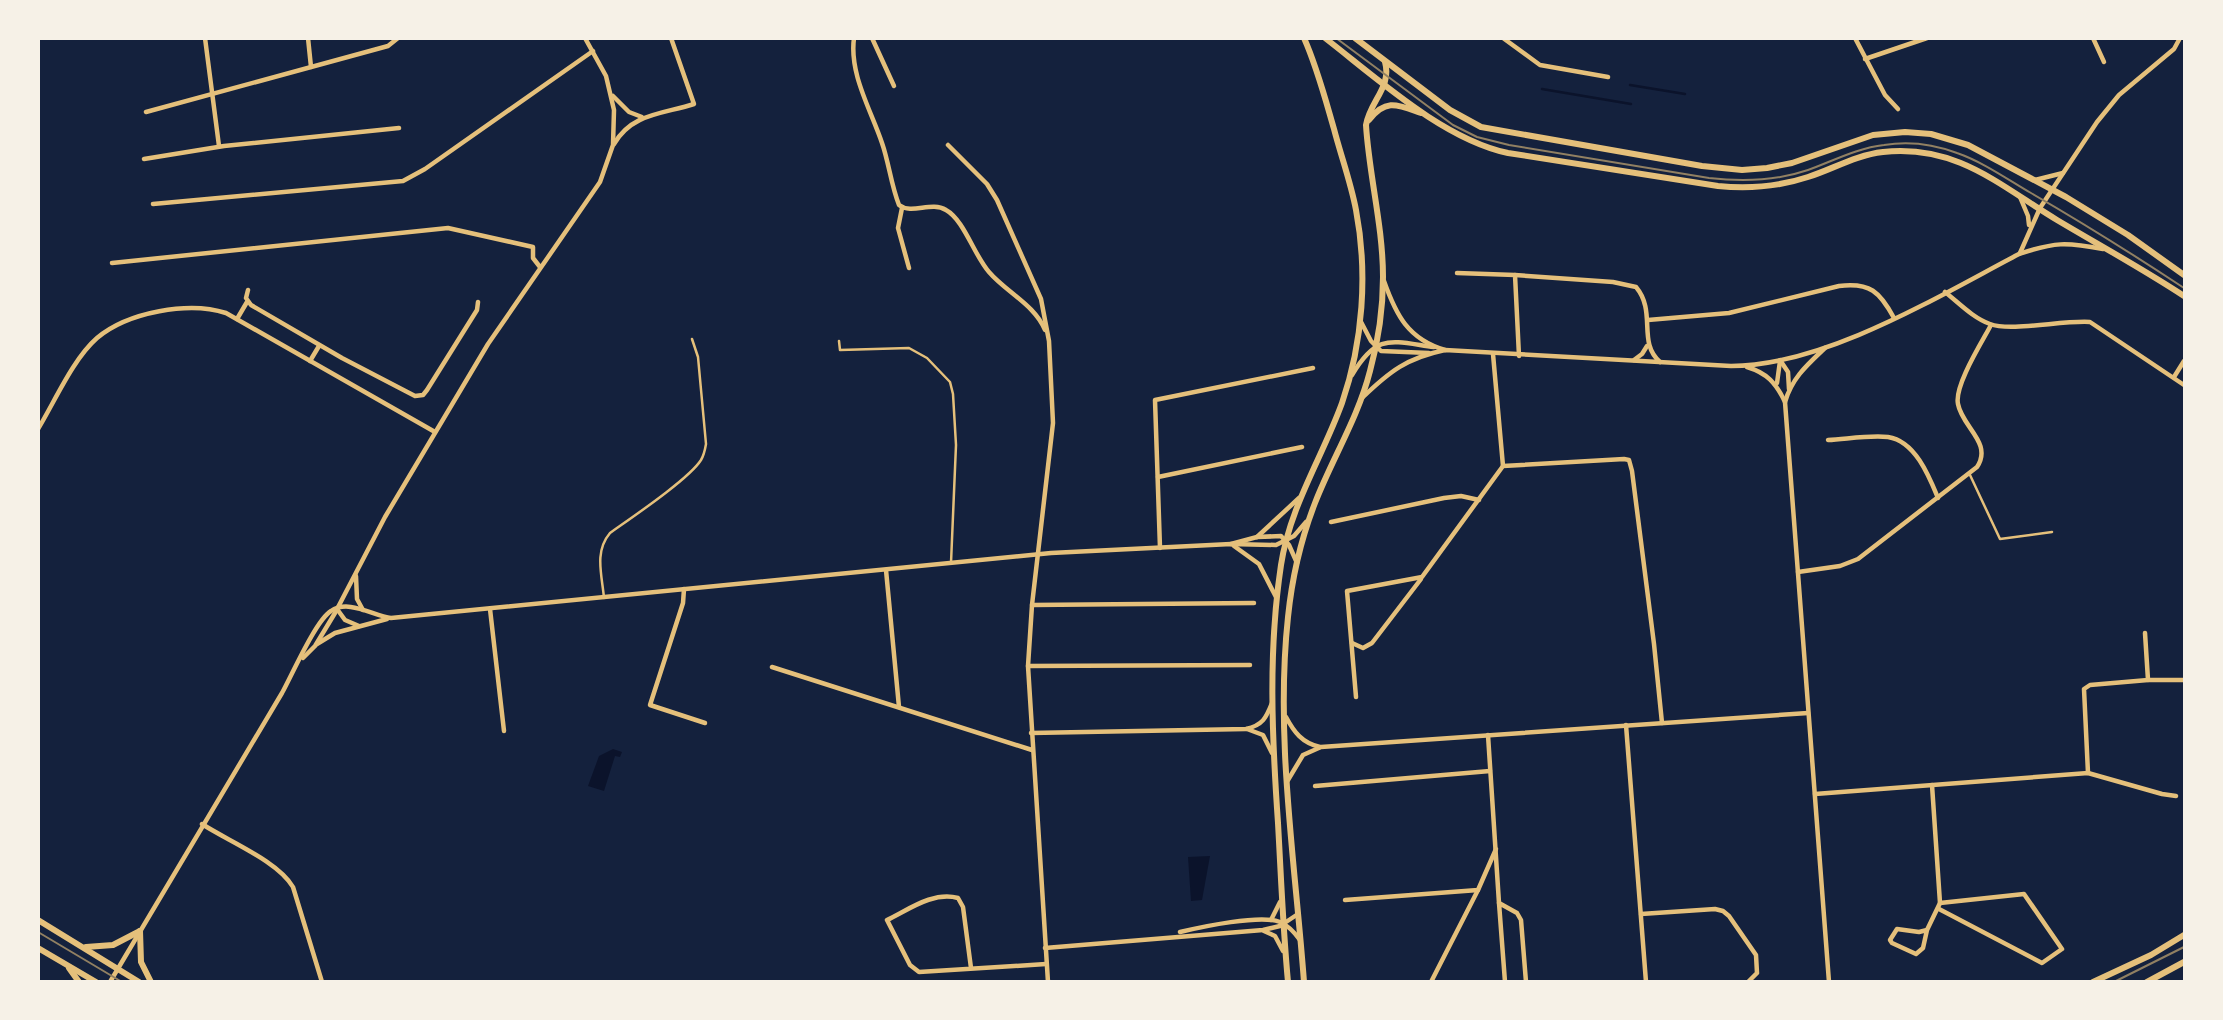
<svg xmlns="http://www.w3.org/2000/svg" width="2223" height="1020" font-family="'Fira Sans Condensed',sans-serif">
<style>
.water{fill:#0b132b}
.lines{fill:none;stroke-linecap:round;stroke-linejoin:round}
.stream{stroke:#0b132b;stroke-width:2.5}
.service{stroke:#e5c07b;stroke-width:2.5}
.minor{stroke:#e5c07b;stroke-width:4.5}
.tertiary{stroke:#e5c07b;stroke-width:6}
.tram{stroke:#918062;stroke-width:2}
</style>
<rect width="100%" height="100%" fill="#14213d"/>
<!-- water -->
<g class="water">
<path d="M613 749 622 752 620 757 615 756 604 791 588 786 599 756Z"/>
<path d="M1210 856 1202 900 1191 901 1188 857Z"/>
</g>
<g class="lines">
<!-- stream -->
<g class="stream">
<path d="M1630 85 1685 94"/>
<path d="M1542 89 1631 104"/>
</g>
<!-- service -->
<g class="service">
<path d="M839 341 840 350 909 348 927 358 950 382 953 394 956 445 951 563"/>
<path d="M1970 475 2000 539 2052 532"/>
<path d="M604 598C602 575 594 552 610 533 631 518 689 479 701 460 704 455 705 450 706 444L698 357 692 339"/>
</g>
<!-- minor -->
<g class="minor">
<path d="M205 38 219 146"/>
<path d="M308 38 311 67"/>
<path d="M854 38C849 74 871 110 882 143 889 163 891 185 899 205 912 215 931 201 946 210 964 220 974 255 989 272 1006 292 1035 305 1045 330"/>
<path d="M872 38 894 86"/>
<path d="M1503 38 1540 65 1608 77"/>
<path d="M1855 38 1885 95 1898 109"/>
<path d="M2093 38 2104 62"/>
<path d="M1865 59 1927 38"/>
<path d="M613 96 629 112 642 117"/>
<path d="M146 112 388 46 398 38"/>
<path d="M614 144C632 113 663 114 694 104L671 38"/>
<path d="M948 145 987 184 997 200 1041 299 1049 341 1053 423 1032 605 1028 666 1048 982"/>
<path d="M144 159 224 146 399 128"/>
<path d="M2035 180 2063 173"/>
<path d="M2020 197 2028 216 2029 225"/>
<path d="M153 204 403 181 425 169 593 51"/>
<path d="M902 208 898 228 909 268"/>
<path d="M2020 253 2040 208 2097 122 2119 95 2174 49 2180 38"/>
<path d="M112 263 448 228 533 247V258L540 267"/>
<path d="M1457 273 1515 275 1519 356"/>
<path d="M1515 275 1613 282 1636 287C1657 312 1637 342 1660 362"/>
<path d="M1384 281C1396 315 1408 339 1445 350"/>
<path d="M248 290 246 298 251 305 342 358 415 396 423 395 427 390 477 310 478 302"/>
<path d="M1945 292C1959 303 1973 318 1990 324 2011 332 2063 320 2090 322L2184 385"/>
<path d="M237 319 247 302"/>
<path d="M1360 320 1371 341 1381 351 1429 353"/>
<path d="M1648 320 1729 313 1839 286C1870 282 1880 292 1894 318"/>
<path d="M1825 348C1807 365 1792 378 1785 402L1829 982"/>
<path d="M1493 354 1503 466"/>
<path d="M1634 360 1642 354 1647 346"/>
<path d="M1780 360 1788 372 1789 389"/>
<path d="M310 361 319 346"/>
<path d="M1747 367C1767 373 1776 383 1785 402"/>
<path d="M1352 375C1377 333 1390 341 1434 347"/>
<path d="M2174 377 2184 361"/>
<path d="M1777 383 1780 361"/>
<path d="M1362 398C1390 371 1407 358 1445 350L1731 366C1824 366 1937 297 2019 254 2055 242 2066 242 2103 249"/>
<path d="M38 429C55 401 73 359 97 338 128 312 189 301 226 313L435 432"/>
<path d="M1828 440C1847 439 1869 435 1888 437 1915 441 1929 476 1938 498"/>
<path d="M1158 477 1302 447"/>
<path d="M1331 522 1444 498 1461 496 1479 500"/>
<path d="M1257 537 1299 498"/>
<path d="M1231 544 1257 537 1281 536 1289 545 1297 563"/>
<path d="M1234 546 1259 564 1276 597"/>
<path d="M1160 548 1155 400 1313 368"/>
<path d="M886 570 899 707"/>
<path d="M1798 572 1840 566 1858 559 1977 467C1993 443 1962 427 1958 404 1954 386 1982 342 1991 325"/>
<path d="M356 576 357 599 363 610"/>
<path d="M684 589 683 603 650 705 705 723"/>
<path d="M1032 605 1254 603"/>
<path d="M337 609 345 620 359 626"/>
<path d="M490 609 504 731"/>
<path d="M1352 643 1363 648 1372 643 1421 579"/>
<path d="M317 644 335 633 387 619"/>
<path d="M303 658 315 646 335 613 385 517 488 344 600 182 613 145 614 110 606 76 585 38"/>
<path d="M1028 666 1250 665"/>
<path d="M772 667 1032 750"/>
<path d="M2148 680H2184"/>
<path d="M1356 697 1347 591 1422 577 1503 466 1624 459 1629 460 1632 471 1654 644 1662 723"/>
<path d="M1286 717C1294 732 1302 743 1320 747"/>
<path d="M1626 725 1646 982"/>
<path d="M1247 729 1263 735 1272 753"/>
<path d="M1031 733 1246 729C1263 725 1266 718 1272 703"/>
<path d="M1488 735 1499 903"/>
<path d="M2088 773 2084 689 2090 685 2148 680 2145 633"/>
<path d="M1288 780 1303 755 1321 747 1808 713"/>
<path d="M1315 786 1490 771"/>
<path d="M1815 794 2088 773 2162 794 2176 796"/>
<path d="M202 824C228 841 278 861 293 887L322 982"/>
<path d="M1345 900 1478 890 1496 849"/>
<path d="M1939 909 2042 963 2062 949 2024 894 1940 903"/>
<path d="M1641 914 1715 909 1723 911 1729 916 1756 955 1757 973 1748 982"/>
<path d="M1271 920 1280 902"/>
<path d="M1927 930 1923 948 1916 954 1892 943 1890 940 1897 929 1919 932 1927 930 1940 903 1932 785"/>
<path d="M1264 931 1275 936 1283 951"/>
<path d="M1180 932C1201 927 1261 914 1280 922 1289 926 1295 933 1300 940"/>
<path d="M1045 948 1263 930 1280 926 1298 914"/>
<path d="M971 968 963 907 958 898C933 891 908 910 887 920L910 965 919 972 1046 964"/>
<path d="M110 982C167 885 225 789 282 693 292 675 316 620 331 611 348 599 372 615 391 618L1051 553 1231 544 1276 545 1294 536 1306 522"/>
<path d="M1431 982 1478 890"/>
<path d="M1505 982 1499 903 1517 913 1521 920 1526 982"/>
</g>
<!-- tertiary -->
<g class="tertiary">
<path d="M1325 38C1378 79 1443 139 1508 153L1718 186C1749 189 1778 187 1808 177 1833 169 1856 155 1883 152 1956 144 1999 185 2057 220 2099 245 2143 269 2184 296"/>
<path d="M1355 38 1450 110 1481 127 1702 166 1742 170 1767 168 1792 163 1873 135 1905 132 1931 134 1968 145 2066 197 2128 235 2184 275"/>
<path d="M1369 120C1386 98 1398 105 1421 113"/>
<path d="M38 920 139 982"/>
<path d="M140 931 141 962 151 982"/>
<path d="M86 947 113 945 140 931"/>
<path d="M38 948 96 982"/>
<path d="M69 968 79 982"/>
<path d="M1288 982C1283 929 1281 876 1278 823 1272 737 1268 651 1281 565 1290 506 1322 458 1342 403 1363 342 1368 273 1356 210 1351 183 1341 156 1334 129 1325 98 1317 67 1304 38"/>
<path d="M1304 982C1295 861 1275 737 1288 617 1292 578 1301 539 1315 503 1332 459 1358 418 1370 371 1378 342 1383 308 1383 277 1383 226 1369 175 1366 125 1370 101 1392 87 1385 62"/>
<path d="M2093 982 2151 955 2184 935"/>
<path d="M2147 982 2184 962"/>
</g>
<!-- tram -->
<g class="tram">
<path d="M1336 38 1453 125 1477 137 1509 145 1709 178C1743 182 1776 181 1808 170 1833 161 1857 148 1884 145 1908 141 1933 144 1957 153 1983 162 2007 179 2031 193 2083 223 2134 255 2184 288"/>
<path d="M38 932 122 982"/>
<path d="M2114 982 2184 947"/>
</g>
</g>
<!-- border -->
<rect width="2223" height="1020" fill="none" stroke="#f6f1e7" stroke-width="80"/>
</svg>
